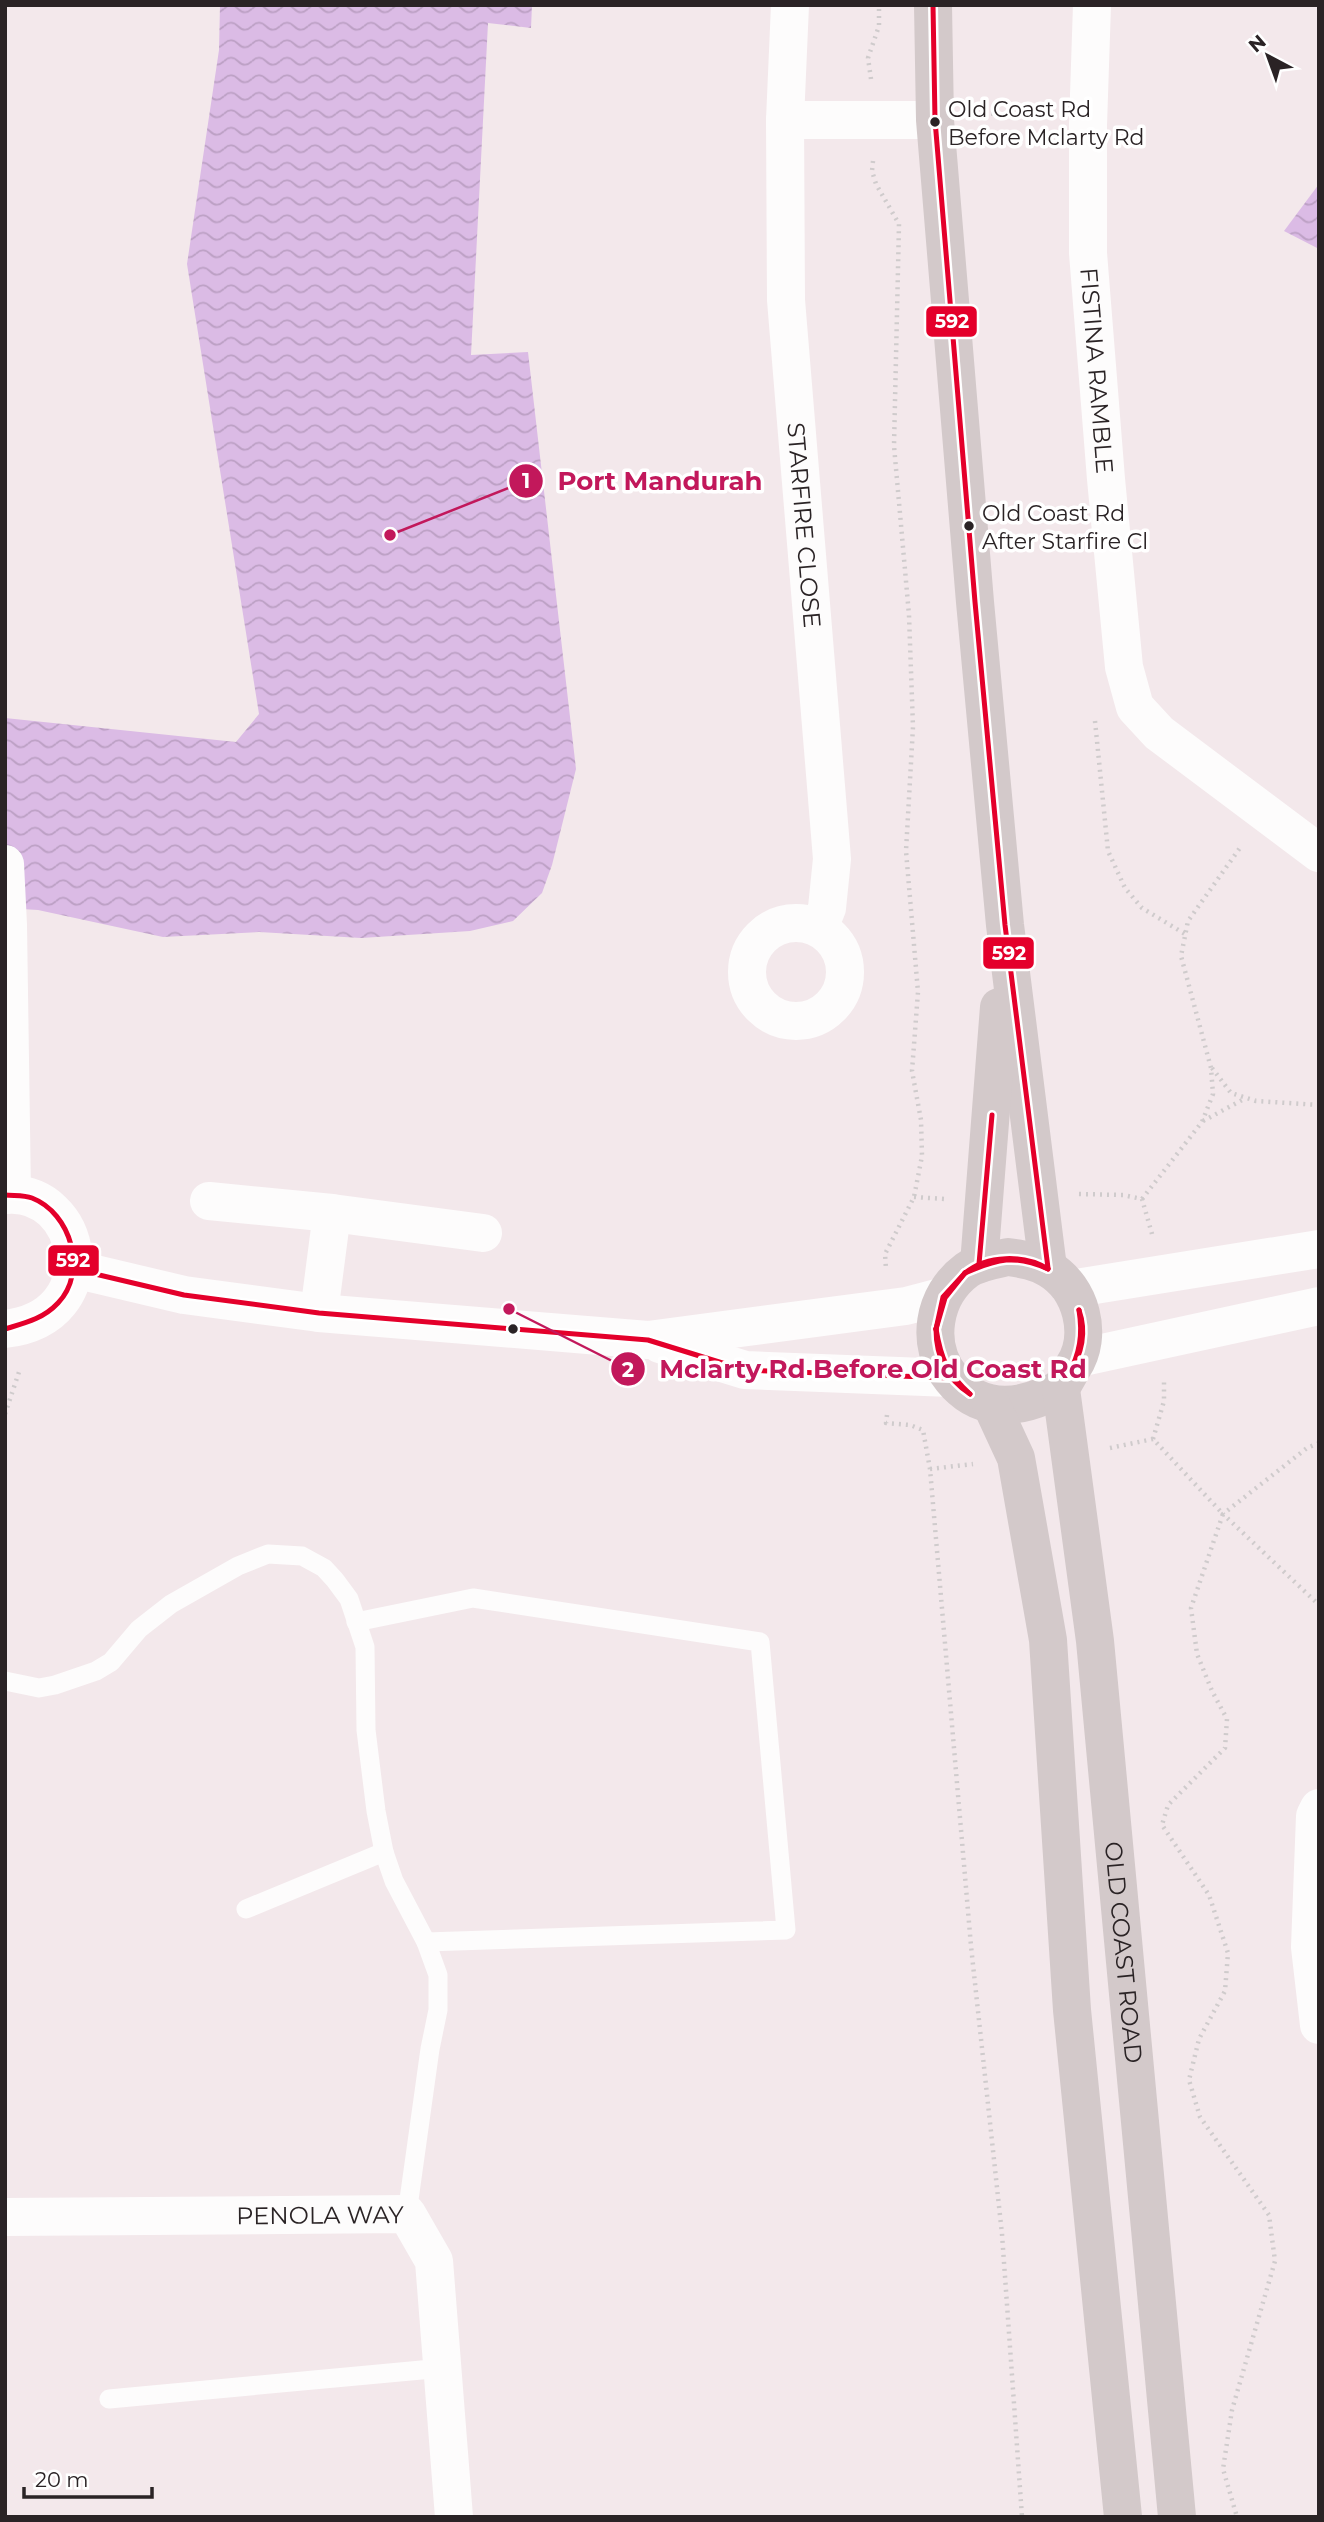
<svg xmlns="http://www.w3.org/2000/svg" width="1324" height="2522" font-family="Montserrat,sans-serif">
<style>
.water{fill:url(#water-waves)}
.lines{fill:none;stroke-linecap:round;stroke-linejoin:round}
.path{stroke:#cfcbcc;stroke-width:4.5;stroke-dasharray:2 5;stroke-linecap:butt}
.lane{stroke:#fdfcfc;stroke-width:19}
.street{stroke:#fdfcfc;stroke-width:38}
.secondary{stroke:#fdfcfc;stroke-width:38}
.primary{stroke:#d3c9ca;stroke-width:38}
.bus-1-casing{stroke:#fff;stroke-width:10}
.bus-1{stroke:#e4002b;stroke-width:5}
.bus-dot{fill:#2a2325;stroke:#fff;stroke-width:2.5}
.labels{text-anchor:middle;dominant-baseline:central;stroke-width:7;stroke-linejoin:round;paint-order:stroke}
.bus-label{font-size:22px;fill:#2a2325;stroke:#fff;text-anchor:start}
.street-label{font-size:24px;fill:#2a2325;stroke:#fff}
.leader{fill:none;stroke:#c2185b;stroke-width:2.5}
.callout-dot{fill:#c2185b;stroke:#fff;stroke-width:2.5}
.mark-label{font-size:21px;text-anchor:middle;font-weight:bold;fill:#fff}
.callout-label{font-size:26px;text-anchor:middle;font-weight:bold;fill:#c2185b;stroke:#fff;stroke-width:7;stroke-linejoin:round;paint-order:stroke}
.line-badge{stroke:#fff;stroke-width:2.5}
.badge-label{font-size:19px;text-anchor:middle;font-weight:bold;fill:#fff}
</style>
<defs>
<pattern id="water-waves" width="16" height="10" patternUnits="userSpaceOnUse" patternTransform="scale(1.75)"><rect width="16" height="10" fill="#dbbbe5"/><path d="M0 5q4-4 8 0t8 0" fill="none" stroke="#bca0c4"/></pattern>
</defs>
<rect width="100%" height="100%" fill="#f3e8eb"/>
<!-- water -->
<g class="water">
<path d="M220 5H532L531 28 488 23 471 355 528 352 576 769 552 865 542 893 513 921 470 931 361 938 259 932 163 937 38 910 5 908V718L236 742 259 714 187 264 219 50Z"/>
<path d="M1319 184V249L1284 231Z"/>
</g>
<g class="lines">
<!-- path -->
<g class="path">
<path d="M871 79 868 58 879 26V5"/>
<path d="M984 114 1049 111"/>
<path d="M873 161 872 171 876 184 899 224 894 446 909 615 913 727 906 851 918 992 912 1071 921 1120 922 1156 914 1197 885 1254 886 1269"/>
<path d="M1095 721 1108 851 1125 888 1142 908 1185 934"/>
<path d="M1212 1068 1231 1093 1256 1101 1319 1105"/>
<path d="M1203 1121 1244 1099"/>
<path d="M1079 1194 1123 1195 1142 1199 1152 1234"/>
<path d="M914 1197 945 1199"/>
<path d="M1142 1199 1202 1122 1213 1094 1211 1068 1181 956 1188 921 1242 845"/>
<path d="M5 1414 20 1369"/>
<path d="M887 1415 886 1423 910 1425 923 1430 930 1469 971 1946 1002 2234 1022 2517"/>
<path d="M1153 1439 1164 1401V1381"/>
<path d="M1319 1443 1307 1448 1223 1514 1319 1605"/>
<path d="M1110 1448 1153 1439 1223 1514 1191 1608 1197 1654 1212 1691 1227 1719 1225 1748 1168 1805 1162 1825 1209 1895 1228 1953 1225 1991 1199 2039 1189 2080 1200 2117 1269 2215 1275 2261 1232 2410 1223 2469 1237 2517"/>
<path d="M930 1469 973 1464"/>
</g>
<!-- lane -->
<g class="lane">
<path d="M356 1622 473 1598 760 1642 786 1930 426 1942"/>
<path d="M5 1681 39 1688 55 1685 96 1671 111 1662 139 1629 171 1604 238 1566 268 1554 302 1556 324 1568 335 1580 349 1599 365 1647 366 1730 376 1811 384 1852 394 1881 426 1942 438 1975V2010L430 2049 407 2214"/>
<path d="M246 1909 384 1852"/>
<path d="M109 2399 443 2368"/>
</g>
<!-- street -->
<g class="street">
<path d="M790 5 785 120H935"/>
<path id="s1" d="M1092 5 1088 125V253L1106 479 1124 667 1135 707 1159 733 1319 853"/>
<path id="s2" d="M785 120 786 300 832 859 827 908 819 928"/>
<path d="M5 864 8 925 12 1194"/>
<circle cx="796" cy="972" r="49"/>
<path d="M209 1201 332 1213 483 1233"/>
<path d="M1070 1289 1319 1249"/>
<path d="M319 1313 332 1213"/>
<path d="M1079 1358 1319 1306"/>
<path d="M1319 1808 1315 1816 1310 1947 1319 2025"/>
<path id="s3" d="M5 2217 407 2214 434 2261 454 2517"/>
</g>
<!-- secondary -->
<g class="secondary">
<path d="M5 1195C83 1187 109 1317 5 1329"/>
<path d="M74 1269 184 1295 319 1313 648 1340 906 1306 944 1296"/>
<path d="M660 1344 745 1370 951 1378"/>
</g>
<!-- primary -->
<g class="primary">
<path d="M933 5 935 120 975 602 1005 925 1048 1268"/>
<path d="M1008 1257C1023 1259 1036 1261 1049 1269 1081 1288 1094 1335 1073 1367 1069 1373 1064 1385 1059 1389 1055 1392 1049 1394 1044 1396 1011 1410 977 1410 952 1379 924 1345 933 1295 967 1270 979 1262 994 1260 1008 1257Z"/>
<path d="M979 1264 999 1007"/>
<path id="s4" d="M1061 1389 1095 1641 1177 2517"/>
<path d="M991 1404 1016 1458 1048 1640 1072 2010 1123 2517"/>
</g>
<defs>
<g id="bus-1">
<path d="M933 5 935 120 975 602 1005 925 1048 1268"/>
<path d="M5 1195C14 1196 24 1195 32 1198 71 1213 88 1272 58 1303 43 1319 25 1323 5 1329"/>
<path d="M979 1264 992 1115"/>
<path d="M74 1269 184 1295 319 1313 648 1340 745 1370 951 1378"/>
<path d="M965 1273C987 1255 1024 1254 1048 1269"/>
<path d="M965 1273C997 1259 1015 1254 1048 1269"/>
<path d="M936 1329C941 1359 947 1373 970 1394"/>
<path d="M936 1329C936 1356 947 1379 970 1394"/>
<path d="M936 1329 943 1297 965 1273"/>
<path d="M936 1329 945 1298 965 1273"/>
<path d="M1068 1376C1080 1353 1083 1335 1079 1310"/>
<path d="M1068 1376C1081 1356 1087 1333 1079 1310"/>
</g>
</defs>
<!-- bus-1 casing -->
<use href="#bus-1" class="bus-1-casing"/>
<!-- bus-1 -->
<use href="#bus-1" class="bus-1"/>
</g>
<!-- markers -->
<g class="bus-dot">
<circle cx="935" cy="122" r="6"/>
<circle cx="969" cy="526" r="6"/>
<circle cx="513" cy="1329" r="6"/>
</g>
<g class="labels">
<!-- bus labels -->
<g class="bus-label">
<text x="948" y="109">Old Coast Rd<tspan x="948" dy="28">Before Mclarty Rd</tspan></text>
<text x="982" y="513">Old Coast Rd<tspan x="982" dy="28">After Starfire Cl</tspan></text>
</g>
<!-- street labels -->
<g class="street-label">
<text stroke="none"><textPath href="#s1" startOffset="366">FISTINA RAMBLE</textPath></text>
<text stroke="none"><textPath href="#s2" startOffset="406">STARFIRE CLOSE</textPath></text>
<text stroke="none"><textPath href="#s4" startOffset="567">OLD COAST ROAD</textPath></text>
<text stroke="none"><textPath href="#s3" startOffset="315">PENOLA WAY</textPath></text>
</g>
</g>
<!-- callouts -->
<path class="leader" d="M390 535L526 481M509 1309L628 1369"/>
<g class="callout-dot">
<circle cx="390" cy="535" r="7"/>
<circle cx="509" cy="1309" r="7"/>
<circle cx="526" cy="481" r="18"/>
<circle cx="628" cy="1369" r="18"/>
</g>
<g class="mark-label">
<text x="526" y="488">1</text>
<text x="628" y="1377">2</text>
</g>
<g class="callout-label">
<text x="660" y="490">Port Mandurah</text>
<text x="873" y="1378">Mclarty Rd Before Old Coast Rd</text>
</g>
<g class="line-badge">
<rect x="925" y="305" width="53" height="33" rx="7" fill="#e4002b"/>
<rect x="982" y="936" width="53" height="34" rx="7" fill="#e4002b"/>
<rect x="47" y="1244" width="53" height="33" rx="7" fill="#e4002b"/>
</g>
<g class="badge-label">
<text x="952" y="328">592</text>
<text x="1009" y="960">592</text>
<text x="73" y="1267">592</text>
</g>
<!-- border -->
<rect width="1324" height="2522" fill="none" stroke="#2a2325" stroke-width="14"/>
<!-- north arrow -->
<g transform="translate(1268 56) rotate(319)" stroke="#ffffff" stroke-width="5" paint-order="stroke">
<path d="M0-5L12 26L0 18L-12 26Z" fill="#2a2325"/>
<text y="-10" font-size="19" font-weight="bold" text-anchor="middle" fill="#2a2325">N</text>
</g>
<!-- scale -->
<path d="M24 2487v10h128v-10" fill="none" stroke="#2a2325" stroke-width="3.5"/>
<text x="35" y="2487" font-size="21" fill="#2a2325" stroke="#ffffff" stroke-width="5" paint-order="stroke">20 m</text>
</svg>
